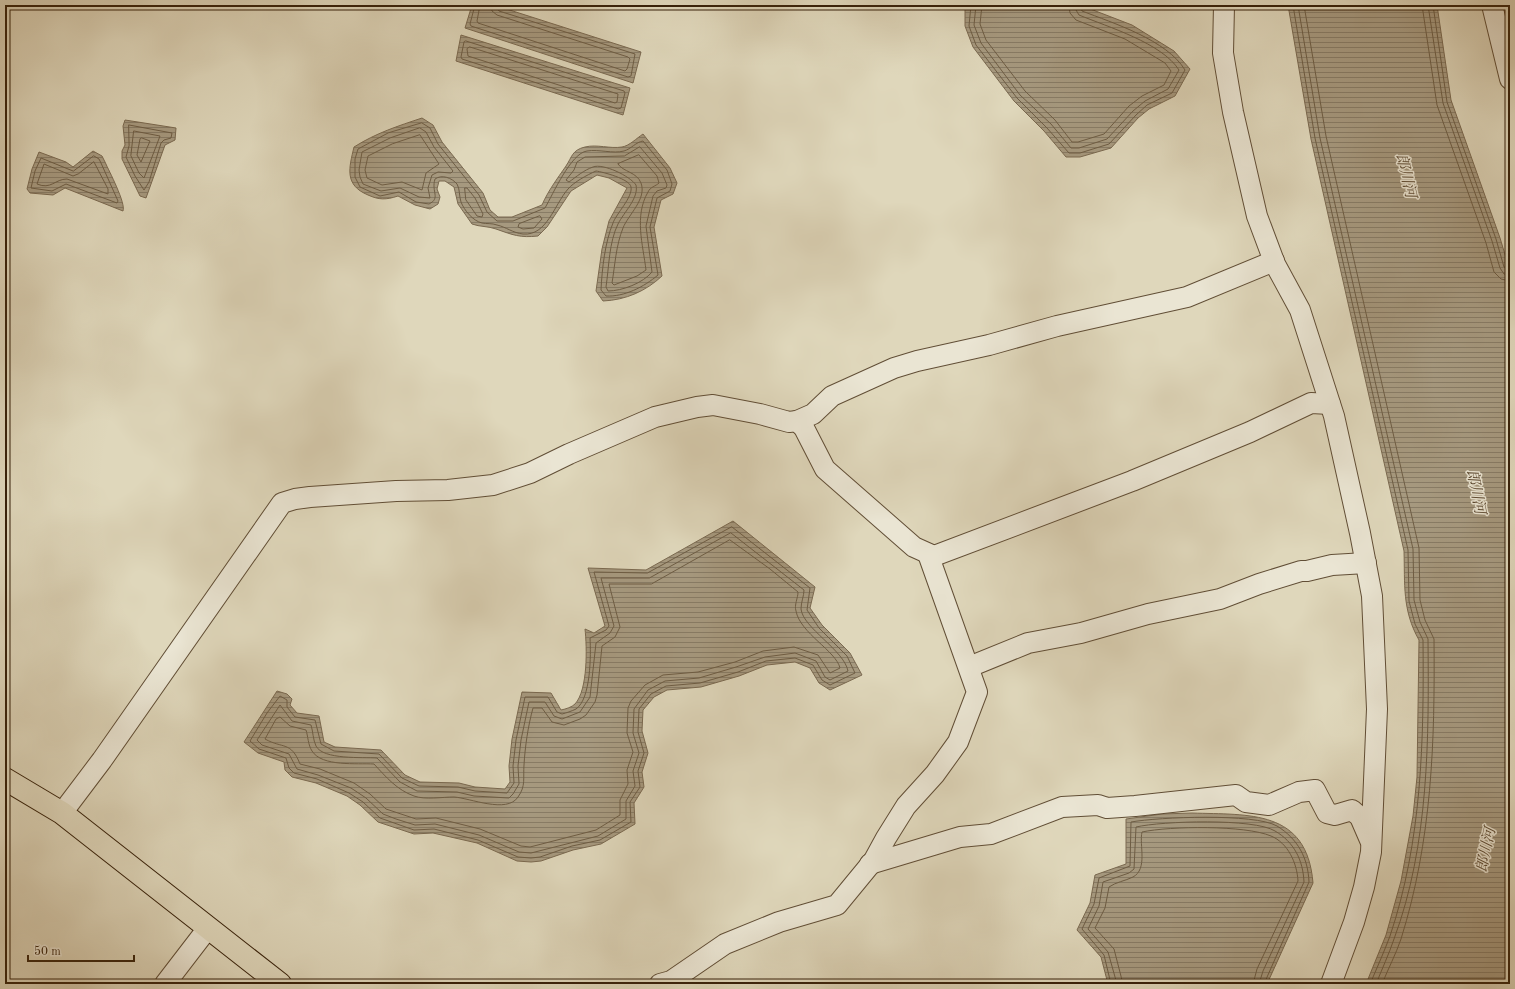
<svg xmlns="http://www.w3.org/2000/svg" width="1515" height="989" font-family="'Old Standard TT','Noto Serif SC',serif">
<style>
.water{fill:url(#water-rules);stroke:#7a6950}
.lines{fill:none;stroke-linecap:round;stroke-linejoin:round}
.shore{stroke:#6e5d44;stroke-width:1}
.minor-casing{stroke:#614e36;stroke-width:22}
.major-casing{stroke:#37210a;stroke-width:24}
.minor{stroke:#eae5d3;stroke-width:20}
.major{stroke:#dfd7bb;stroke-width:22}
.labels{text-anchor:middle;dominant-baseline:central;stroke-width:3;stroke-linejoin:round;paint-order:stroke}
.water-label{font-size:15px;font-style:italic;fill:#5e4b33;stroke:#eae5d3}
</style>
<defs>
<pattern id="water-rules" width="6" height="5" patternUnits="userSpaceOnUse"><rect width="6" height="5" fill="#a6997f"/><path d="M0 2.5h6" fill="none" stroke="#887c66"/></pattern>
</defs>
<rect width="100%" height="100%" fill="#dfd7bb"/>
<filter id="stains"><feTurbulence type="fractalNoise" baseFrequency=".005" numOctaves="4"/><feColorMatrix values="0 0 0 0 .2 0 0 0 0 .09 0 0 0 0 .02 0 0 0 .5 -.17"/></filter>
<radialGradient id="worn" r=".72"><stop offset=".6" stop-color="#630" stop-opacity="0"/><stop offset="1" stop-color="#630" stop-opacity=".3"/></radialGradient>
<!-- water -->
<g class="water">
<path d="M472 5H494L641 52 633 83 465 28Z"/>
<path d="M969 5H1080L1132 25 1174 51 1190 69 1175 96 1149 109 1138 118 1111 148 1080 157H1066L1044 131 1014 101 973 47 965 26V8Z"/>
<path d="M1288 5H1437L1451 100 1500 238 1510 271V984H1366L1386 935 1401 881 1413 816 1417 777 1419 640C1402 610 1405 584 1404 551L1311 139Z"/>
<path d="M461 35 630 88 623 115 456 61Z"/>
<path d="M422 118 433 125 442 142 483 193 490 210 498 217H512L542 205C548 191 557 179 566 166 572 157 572 150 585 147 597 144 610 149 622 147 629 146 637 138 643 134L670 168 677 183 673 194 661 200 654 227 662 276C646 291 626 300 603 301L596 291 602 249 609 221 627 188 609 178 597 175 571 191 547 227 538 236C520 238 513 235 496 229 488 226 480 227 472 224L458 204 454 187 445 181H439L437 189 440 197 438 204 430 209 415 205 398 196C386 200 379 200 368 195 344 185 349 168 354 147 376 133 398 126 422 118Z"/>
<path d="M125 120 176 128 175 140 165 145 146 198 140 196 122 159V151L125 145 123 126Z"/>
<path d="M93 151 102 156 105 162C109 171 126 203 123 211L65 188 53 195 30 193 27 189 32 169 39 152 66 162 73 167Z"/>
<path d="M733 521 815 587 810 608 822 625 850 653 862 675 830 690 819 683 810 668 795 662 767 665 739 676 701 687 667 690 654 697 643 710 642 731 648 753 642 772 644 787 634 803 635 824 601 844 573 850 541 861 531 862 517 861 477 843 433 833 414 834 378 822 360 805 347 796 316 783 292 777 285 770 284 762 258 753 244 742 277 691 287 694 292 699 290 705 297 713 319 716 324 742 335 747 381 750 405 775 420 782 459 783 475 787 505 789 510 782 509 766 512 739 522 692 551 693 561 710C566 709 572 707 575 704 588 690 587 647 585 629L594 633 605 626 588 568 646 570Z"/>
<path d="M1192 813C1249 815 1307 809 1313 883L1267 984H1108L1101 957 1077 930 1090 903 1095 875 1126 864V819L1162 814Z"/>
</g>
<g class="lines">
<!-- shore -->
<g class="shore">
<path d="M475 5 470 24 471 26 628 77 631 76 635 54 499 11 496 5"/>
<path d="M480 5 477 21 478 23 625 71 627 69 630 59 628 57 497 15 492 11 491 5"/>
<path d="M971 5 969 26 976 45 1017 98 1047 128 1069 153H1080L1109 144 1136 115 1147 105 1172 93 1185 70C1167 40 1113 23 1082 11L1080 5"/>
<path d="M976 5 974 25 981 43 1020 95 1051 124 1071 148H1079L1107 139 1133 111 1145 101 1168 89 1179 70C1162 43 1108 27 1079 15L1076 10 1075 5"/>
<path d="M982 5 980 24 986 40 1025 91 1055 120 1072 142H1078L1104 134 1129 106 1142 96 1164 85 1171 71 1165 63 1125 39 1076 20 1070 13 1069 5"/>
<path d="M1293 5 1315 138 1408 550 1409 601 1415 624 1423 640C1424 740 1422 841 1390 936 1384 952 1377 968 1370 984"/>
<path d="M1298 5 1320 138 1413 549 1414 600 1420 622 1428 639C1429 738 1429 845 1394 939 1389 954 1382 969 1376 984"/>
<path d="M1304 5 1326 136 1419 548 1420 600 1425 620 1434 639C1435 742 1432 840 1401 939 1396 954 1388 969 1382 984"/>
<path d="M1422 5 1437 105 1486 243 1494 272 1501 279 1510 281"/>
<path d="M1428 5 1443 103 1492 241 1500 268 1504 274 1510 275"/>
<path d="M1433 5 1447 102 1496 239 1504 267 1510 270"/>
<path d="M466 41 624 91 625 93 621 108 618 109 462 59 461 57 464 42Z"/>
<path d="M470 47 618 94 617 102 615 103 468 56 467 49Z"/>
<path d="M422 123 430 128 438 144 479 195 487 212 497 221H513L545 208C553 194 571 153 587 151 599 149 613 154 624 151 631 149 636 142 643 141L667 170 672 184 670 191 657 198 650 227 658 275C644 287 624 297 606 296L601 290C602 269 605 242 613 223 616 214 633 197 631 187 630 179 603 172 596 171 587 175 574 182 568 189 554 205 547 236 523 234 513 233 506 227 497 225 492 223 486 224 482 223 473 221 464 210 461 202 459 196 460 189 457 184 452 178 442 174 435 179 431 192 441 198 429 204L416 202 399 192 380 196 360 187 355 177V159L358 149 388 133Z"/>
<path d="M129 125 172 133 171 138 164 140 161 143 149 182 144 190 135 176 126 157 129 146Z"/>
<path d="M420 128 426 132 434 147 453 171 451 173 438 172 432 175 428 188 430 198 419 197 400 188 381 191 363 184 360 177 359 170 362 152 390 138Z"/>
<path d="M134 131 160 136 144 178 139 173 131 156Z"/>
<path d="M420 135 439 164 426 173 422 190 402 182 382 185 367 178 365 170 368 156 392 144Z"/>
<path d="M142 138 150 141 141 162 137 155 140 139Z"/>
<path d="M640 147 662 173 667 185 666 188 657 191 653 196 646 226 652 272C643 283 622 291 608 291L606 287C609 267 609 242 618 224 624 212 639 198 636 185 630 176 603 163 593 167 584 170 576 177 569 182L566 180 574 170 577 162 585 157 624 156Z"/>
<path d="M639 155 657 176 659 183C656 186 650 187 648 192 634 216 643 245 646 270L637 276 614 285 612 283C615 265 616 245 623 228 628 215 647 199 641 183 637 172 623 172 618 164Z"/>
<path d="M94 156 99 159 101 163 118 201 117 203 66 184 52 191 31 188 35 171 41 158 73 171Z"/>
<path d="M94 162 108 189V194L67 179C55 179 51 190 37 184L44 164 73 176 78 174Z"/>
<path d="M465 188H467L475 198 483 214 482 217 477 216 466 200Z"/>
<path d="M540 216 542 219 534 228 523 229 518 227 519 224Z"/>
<path d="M732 527 810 588 807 610 819 628 847 656 855 673 830 685 822 680 813 665 795 658 766 661 738 672 700 683 666 686 651 694 639 709 638 732 644 753 638 771 640 787 630 802 631 822 600 840 572 846 540 857 531 858 518 857 478 840 434 829 414 830 380 818 363 802 349 793 317 779 294 773 289 768 286 758 259 749 250 741 267 713 280 696 287 700V707L295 717 315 720 321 744 334 751 379 754 402 778 419 786 458 787 475 791 507 793 514 783 513 766 516 740 525 697H548L557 712 562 714C566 713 572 711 576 709 591 699 591 654 590 638L606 630 609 626 594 572 647 573Z"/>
<path d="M731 533 804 590C804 596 801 602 801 609 803 628 844 650 848 671L830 680 825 677 816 661 795 653 765 657 736 667 699 678 665 681 648 690 634 709 633 733 639 753 633 771 635 786 626 801V819L598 836 531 853 519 852 479 835 435 824 415 825 396 819 383 814 366 798 351 788 318 775 297 769 289 754 262 745 257 740 280 705 292 721 311 725C313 731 313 740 316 746 323 760 363 757 377 758L400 782 417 791 457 792 474 796 509 798 513 794 519 784 518 766 521 740 529 702H545L554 716 562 719 580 712 590 697 596 643 610 633 614 626 601 578H649Z"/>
<path d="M730 540 770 569 798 592C798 598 794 605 796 611 800 633 836 651 840 668L830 673 818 655 794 647 763 651 735 662 698 672 663 675 645 685 631 701 628 708 627 733 633 752 627 770 628 784 620 800V815L596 830 530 847 521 846 480 829 436 818 416 819 386 809 370 794 354 783 320 769 300 764C291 741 283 749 265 739L276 719 280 717 290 726 306 730C308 736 308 745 312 751 322 767 357 763 374 764 386 777 397 790 414 796 425 800 442 797 454 797 470 798 507 814 518 797 526 786 523 778 524 765 525 747 528 726 533 708H542L552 722 564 725 580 719 586 715 595 702 597 695 602 646 615 637 620 627 609 584H651Z"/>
<path d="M1111 984 1104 955 1082 929 1094 904 1099 878 1130 866 1131 822C1159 817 1254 813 1277 826 1298 839 1308 858 1309 882L1264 984"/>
<path d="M1117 984 1108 952 1088 929 1099 906 1103 882 1129 873 1134 869 1136 827C1162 821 1254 818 1275 831 1294 842 1303 860 1304 882L1263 971 1259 984"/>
<path d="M1123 984 1114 949 1095 928 1105 908 1109 887C1116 882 1125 881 1133 877 1148 869 1139 845 1142 832 1170 826 1245 825 1271 836 1288 843 1297 863 1298 881L1257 969 1253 984"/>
</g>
<defs>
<g id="minor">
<path d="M1224 5 1223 53 1233 112 1257 216 1275 264 1300 310 1334 416 1360 533 1372 596 1377 709 1371 852 1364 887 1354 922 1331 984"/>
<path d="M1492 5 1510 79"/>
<path d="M797 421 804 428 825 469 914 547 934 556 1132 481 1250 432 1311 403 1330 404"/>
<path d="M969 667 1028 643 1081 633 1148 614 1220 599 1259 584 1301 571H1307L1332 565 1366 563"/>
<path d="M62 813 102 760 282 503 295 499 310 497 396 491 448 490 493 485 530 473 569 454 655 417 697 407 713 405 760 414 789 422 797 421 813 414 832 396 894 368 917 361 989 345 1057 326 1187 297 1274 261"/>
<path d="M870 864 960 837 991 834 1062 807 1098 805 1107 808 1135 806 1236 795 1246 802 1269 805 1299 792 1315 790 1327 813 1335 815 1352 810 1360 817 1370 840"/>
<path d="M165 984 208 928"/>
<path d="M660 984 671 981 725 944 779 922 837 905 874 860 886 838 906 806 935 774 958 742 977 692 928 554"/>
</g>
<path id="major" d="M5 779 62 813 280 984"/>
</defs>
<!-- minor casing -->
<use href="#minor" class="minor-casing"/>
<!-- major casing -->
<use href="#major" class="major-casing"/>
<!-- minor -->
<use href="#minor" class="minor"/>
<!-- major -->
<use href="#major" class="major"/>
</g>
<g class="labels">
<!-- water labels -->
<g class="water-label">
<text transform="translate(1405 176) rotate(77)">郎川河</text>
<text transform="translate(1475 492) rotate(79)">郎川河</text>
<text transform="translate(1487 850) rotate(-78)">郎川河</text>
</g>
</g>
<!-- margin -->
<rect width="1515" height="989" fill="none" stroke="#dfd7bb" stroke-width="20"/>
<rect x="6" y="6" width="1503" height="977" fill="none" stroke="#37210a" stroke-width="2"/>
<rect x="10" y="10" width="1495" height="969" fill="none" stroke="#37210a"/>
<!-- scale -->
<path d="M28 955v6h106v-6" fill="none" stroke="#37210a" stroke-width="2"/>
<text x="34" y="955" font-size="12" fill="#37210a" stroke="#eae5d3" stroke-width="3" paint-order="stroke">50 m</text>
<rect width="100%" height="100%" filter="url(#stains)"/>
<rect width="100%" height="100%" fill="url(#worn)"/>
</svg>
